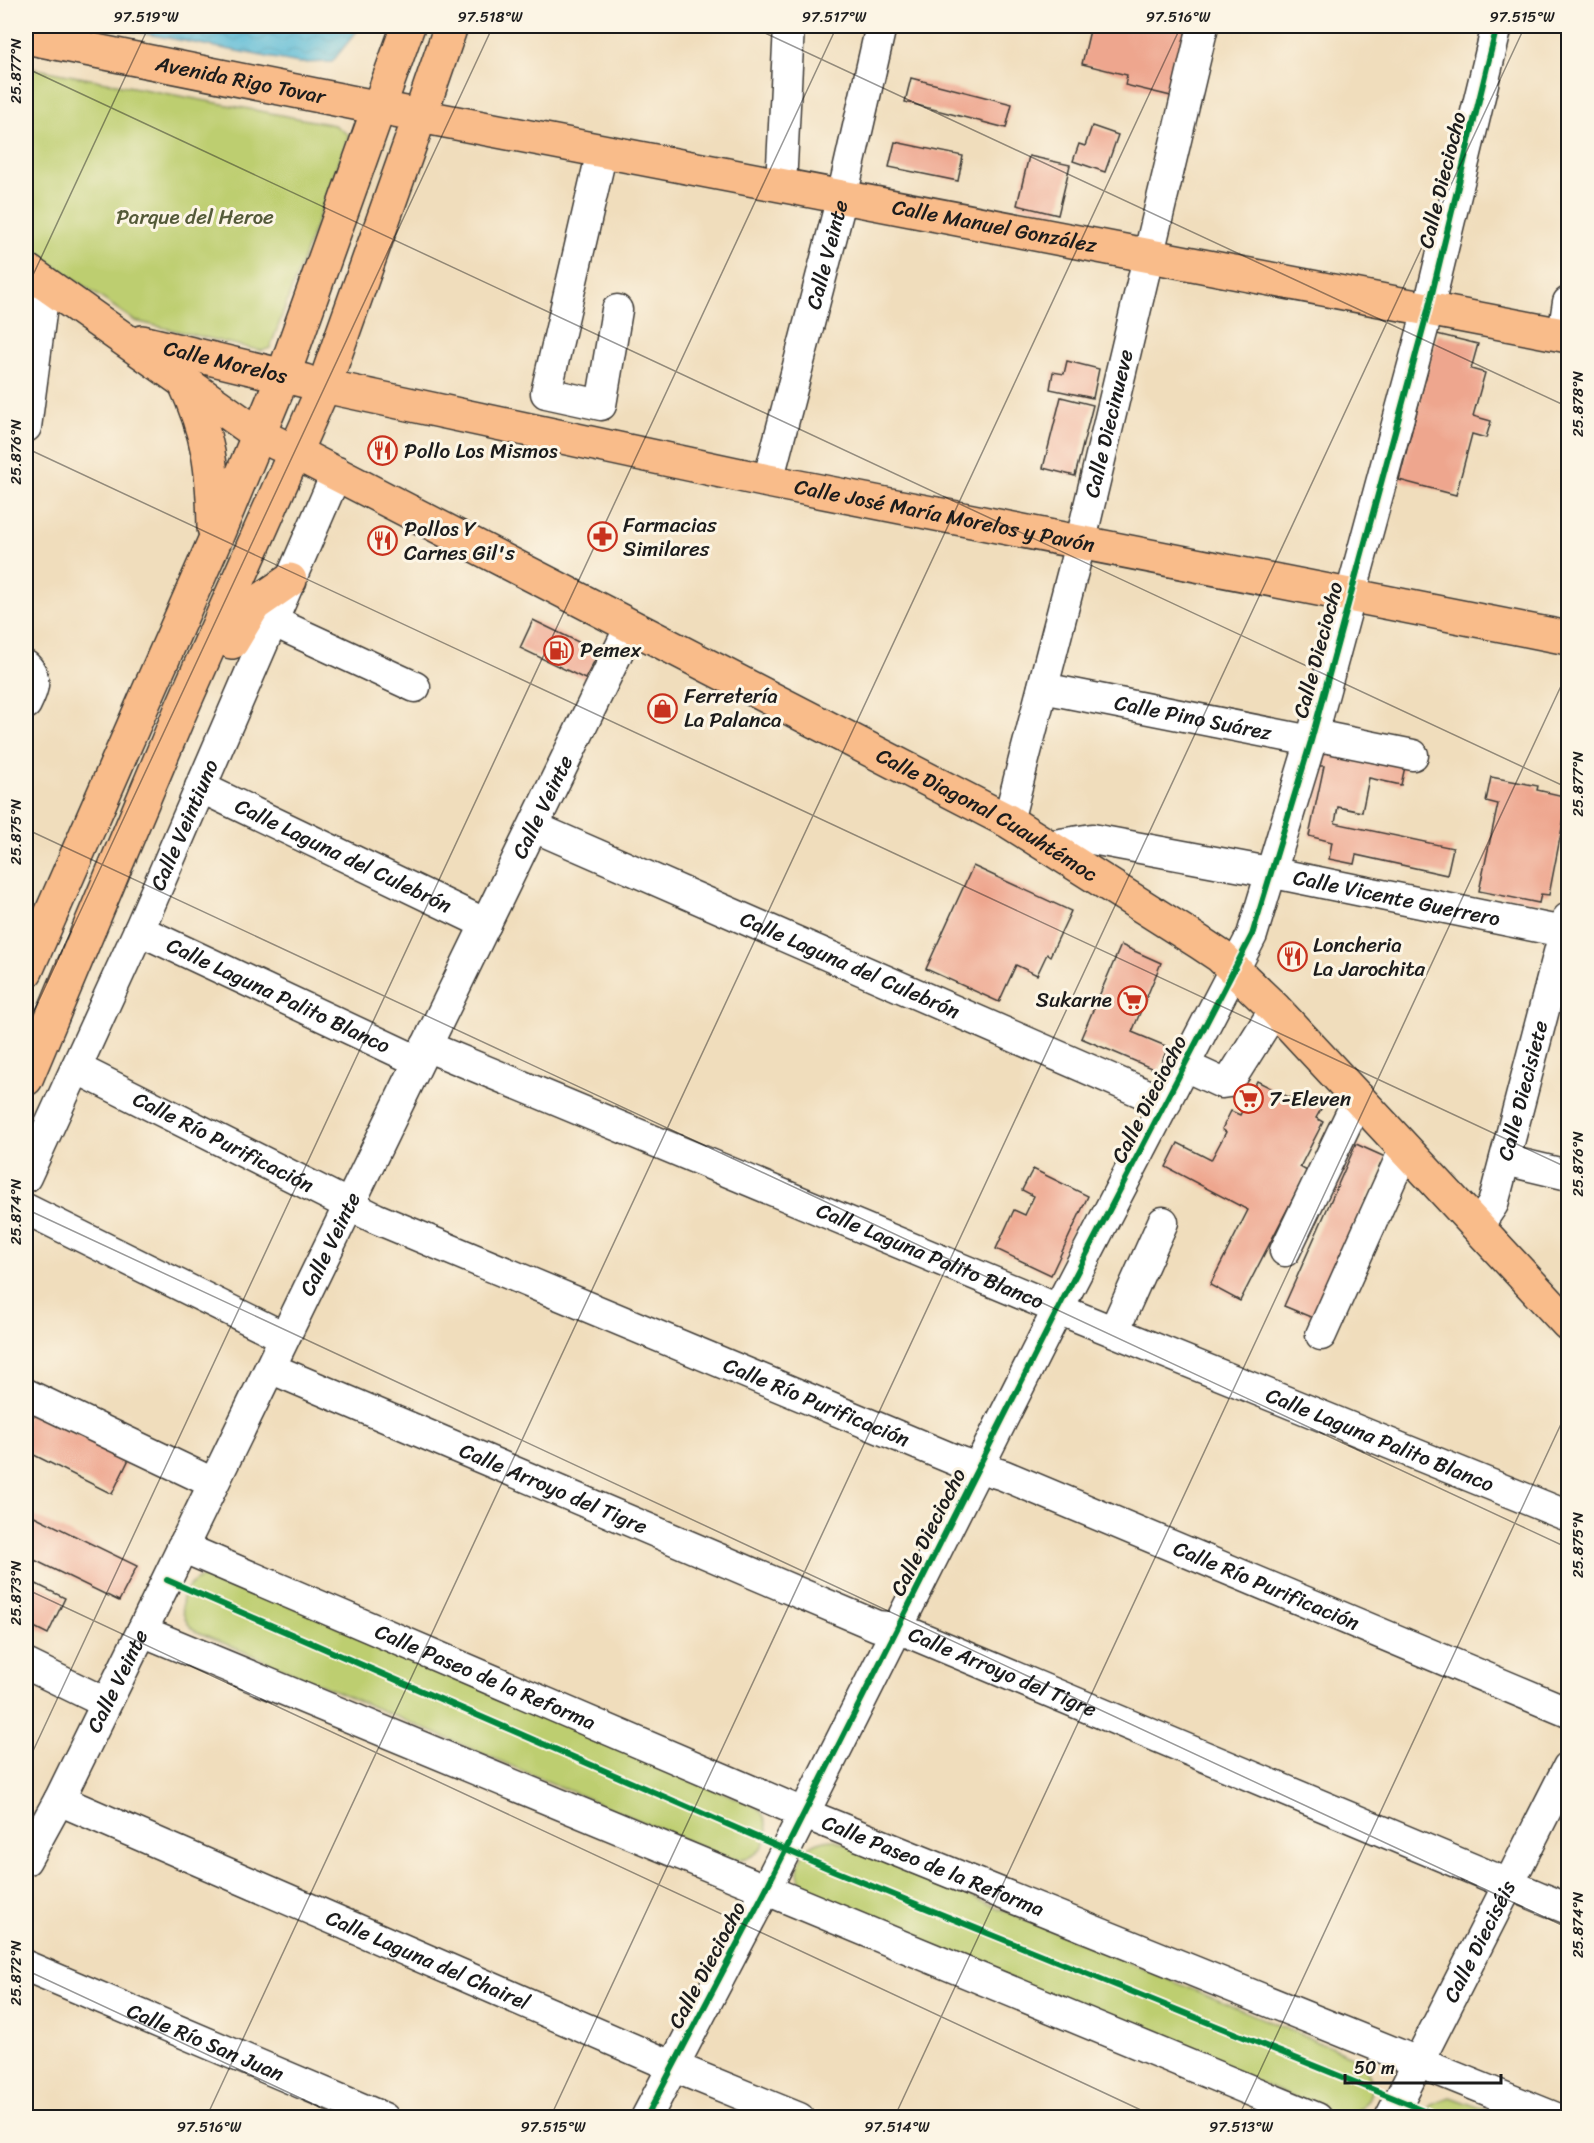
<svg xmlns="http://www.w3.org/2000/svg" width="1594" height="2143" font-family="Sriracha,sans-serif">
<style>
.green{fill:#bdce70;stroke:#6c7546;stroke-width:1.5}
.water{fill:url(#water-waves);stroke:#3a6b79;stroke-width:1.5}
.building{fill:#eea68e}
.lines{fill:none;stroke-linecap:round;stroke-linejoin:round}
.minor-casing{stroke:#3c3934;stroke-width:33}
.major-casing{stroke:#3c3934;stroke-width:36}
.highway-casing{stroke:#3c3934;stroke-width:36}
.minor{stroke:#fff;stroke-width:30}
.major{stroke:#f9bc8a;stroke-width:33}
.highway{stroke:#f9bc8a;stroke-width:33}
.cycleway-casing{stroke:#fcf5e5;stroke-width:10}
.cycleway{stroke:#00873e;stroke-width:6}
.ticks{fill:none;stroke:#1c1c1c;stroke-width:1.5;stroke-opacity:0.45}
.labels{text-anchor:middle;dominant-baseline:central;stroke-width:6;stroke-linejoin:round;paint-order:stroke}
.street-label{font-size:21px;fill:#1c1c1c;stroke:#fcf5e5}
.park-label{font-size:21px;fill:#545a39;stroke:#fcf5e5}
.poi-label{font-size:21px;fill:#1c1c1c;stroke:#fcf5e5;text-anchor:start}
.neatline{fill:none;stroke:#1c1c1c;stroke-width:2}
.ticks-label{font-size:15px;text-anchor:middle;fill:#1c1c1c}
</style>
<defs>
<pattern id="water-waves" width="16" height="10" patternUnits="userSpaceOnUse" patternTransform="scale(1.5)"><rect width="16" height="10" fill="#58bad6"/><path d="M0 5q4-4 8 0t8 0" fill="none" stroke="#4c9fb7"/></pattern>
</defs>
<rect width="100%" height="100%" fill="#fcf5e5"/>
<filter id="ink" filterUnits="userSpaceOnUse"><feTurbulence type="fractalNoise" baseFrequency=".0167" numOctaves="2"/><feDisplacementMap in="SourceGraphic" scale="12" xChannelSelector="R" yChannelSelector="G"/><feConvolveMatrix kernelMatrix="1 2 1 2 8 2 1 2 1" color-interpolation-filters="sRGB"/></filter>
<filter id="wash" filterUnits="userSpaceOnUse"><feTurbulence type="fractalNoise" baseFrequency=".008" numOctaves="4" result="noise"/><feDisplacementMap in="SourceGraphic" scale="24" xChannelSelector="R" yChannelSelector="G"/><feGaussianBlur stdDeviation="1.35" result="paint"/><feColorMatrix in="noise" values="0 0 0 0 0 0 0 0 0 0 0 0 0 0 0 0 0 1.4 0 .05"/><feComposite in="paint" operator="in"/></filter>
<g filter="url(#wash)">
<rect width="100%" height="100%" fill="#f0ddbc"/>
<!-- green -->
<g class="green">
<path d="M26 67 334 125 349 135 270 348 262 351 135 321 26 246Z"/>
<path d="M217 1574 759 1808C778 1836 761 1865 727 1858L193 1630C171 1606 184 1576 217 1574Z"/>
<path d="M833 1839 1354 2057C1387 2080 1370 2120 1331 2113L809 1895C787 1872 800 1840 833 1839Z"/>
<path d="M1450 2097 1506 2117H1422L1431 2104Z"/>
</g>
<!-- water -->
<path class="water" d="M105 26H361L332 62 299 63Z"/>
<g id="blocks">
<!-- building -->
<g class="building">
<path d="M1091 26H1188L1171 96 1125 85 1127 75 1082 64Z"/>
<path d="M911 78 1012 104 1006 128 905 102Z"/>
<path d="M1092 126 1118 135 1105 172 1073 161 1079 144 1085 146Z"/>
<path d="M895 142 963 156 958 181 889 167Z"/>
<path d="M1029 156 1070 165 1058 215 1017 205Z"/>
<path d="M1437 334 1478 344 1471 369 1485 373 1473 416 1491 421 1486 438 1472 434 1456 495 1399 480Z"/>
<path d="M1067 361 1099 369 1093 398 1050 389 1053 372 1064 374Z"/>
<path d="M1061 397 1093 405 1075 476 1043 468Z"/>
<path d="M533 620 599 652 585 679 520 648Z"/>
<path d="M1324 744 1406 762 1401 785 1369 778 1362 812 1338 807 1335 823 1453 848 1447 875 1356 855 1354 864 1329 859 1332 842 1309 836 1324 766H1320Z"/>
<path d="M1491 777 1538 786 1537 790 1568 797 1549 895 1541 894 1539 903 1479 891 1498 804 1486 801Z"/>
<path d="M973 866 1071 911 1050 956 1047 954 1037 975 1016 965 999 1002 926 969Z"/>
<path d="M1121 945 1161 963 1132 1032 1168 1047 1158 1071 1081 1038Z"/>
<path d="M1257 1081 1302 1104 1304 1100 1321 1109 1316 1118 1323 1122 1300 1167 1307 1171 1240 1301 1210 1285 1248 1210 1166 1167 1178 1143 1211 1160 1226 1132 1222 1129 1231 1111 1240 1115Z"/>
<path d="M1356 1144 1385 1157 1313 1318 1284 1306Z"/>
<path d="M1033 1169 1088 1196 1051 1275 996 1249 1014 1210 1025 1215 1034 1196 1022 1190Z"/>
<path d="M26 1408 129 1459 112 1494 26 1451Z"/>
<path d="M26 1512 137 1566 119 1601 26 1556Z"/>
<path d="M26 1579 65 1598 48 1634 26 1623Z"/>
</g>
</g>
</g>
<g filter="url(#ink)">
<use href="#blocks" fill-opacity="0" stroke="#3c3934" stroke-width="1.5"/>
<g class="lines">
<defs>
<g id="minor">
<path d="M602 151 546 393 601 405 617 310"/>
<path d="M781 185 789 26"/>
<path d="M1563 335 1568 302"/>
<path d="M26 427 45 283"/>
<path id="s1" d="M768 481 842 197 881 26"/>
<path d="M272 621 415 687"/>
<path d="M26 666C38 678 33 690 26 704"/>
<path id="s2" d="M1043 688 1311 741 1324 737 1413 755"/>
<path id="s3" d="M200 787 486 924"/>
<path id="s4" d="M1008 821 1080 544 1203 26"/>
<path id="s5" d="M534 827 1166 1103"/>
<path id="s6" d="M1047 846 1092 839 1269 872 1568 933"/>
<path id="s7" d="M139 930 418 1061"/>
<path id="s8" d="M426 1046 1058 1309 1568 1516"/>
<path d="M1185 1066 1222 1083 1229 1082 1275 1009"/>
<path id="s9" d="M76 1068 375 1218 960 1462 1003 1475 1568 1712"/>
<path d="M1505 1160 1568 1175"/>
<path id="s10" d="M26 1177 139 930 337 472"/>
<path d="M26 1209 284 1337"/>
<path id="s11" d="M1478 1226 1493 1204 1568 918"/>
<path d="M1285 1251 1359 1097"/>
<path d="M1114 1331 1163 1222"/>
<path d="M1321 1335 1405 1148"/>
<path id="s12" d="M270 1368 877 1626 898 1628 1568 1909"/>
<path d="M26 1394 213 1483"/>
<path id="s13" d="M182 1547 803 1813 1556 2118"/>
<path d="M142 1631 1317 2118"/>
<path d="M26 1664 106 1703"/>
<path id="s14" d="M59 1800 672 2066 799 2118"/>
<path id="s15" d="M26 1860 59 1800 142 1631 631 625"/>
<path id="s16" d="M26 1966 384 2118"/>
<path d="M646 2118 765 1891 1058 1309 1252 935 1311 741 1428 310 1497 26"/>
<path id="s17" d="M1390 2118 1568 1767"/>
</g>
<g id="major">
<path id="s18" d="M451 26 420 116 1568 336"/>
<path d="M379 107 408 26"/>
<path id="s19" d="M324 386 768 481 1568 638"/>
<path id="s20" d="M296 453 1008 821 1199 942 1220 956 1275 1009 1568 1324"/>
</g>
<g id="highway">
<path id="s21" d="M26 37 420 116 324 386 181 710 26 1079"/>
<path d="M26 270 258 434 278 444"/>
<path id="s22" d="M142 342 305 381"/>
<path d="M184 381C209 435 213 469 214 528"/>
<path d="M232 642 254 605 290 580"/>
<path d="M26 971 215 540 283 376 379 107"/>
</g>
</defs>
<!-- minor casing -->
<use href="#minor" class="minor-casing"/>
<!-- major casing -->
<use href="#major" class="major-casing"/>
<!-- highway casing -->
<use href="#highway" class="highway-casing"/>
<!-- minor -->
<use href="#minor" class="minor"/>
<!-- major -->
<use href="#major" class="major"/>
<!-- highway -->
<use href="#highway" class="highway"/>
<defs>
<g id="cycleway">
<path d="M167 1580 830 1869 1443 2118"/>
<path d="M646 2118 765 1891 1058 1309 1252 935 1311 741 1428 310 1497 26"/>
</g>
</defs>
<!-- cycleway casing -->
<use href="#cycleway" class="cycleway-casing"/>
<!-- cycleway -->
<use href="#cycleway" class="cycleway"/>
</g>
</g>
<!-- ticks -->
<path class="ticks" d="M750 26 1568 407M1566 26 1568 27M26 68 1568 788M26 290 149 26M26 448 1568 1168M26 829 1568 1548M26 1028 493 26M26 1209 1568 1928M26 1589 1158 2118M26 1766 837 26M26 1970 343 2118M206 2118 1181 26M550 2118 1525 26M894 2118 1568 671M1238 2118 1568 1409"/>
<!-- icons -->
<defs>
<symbol id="restaurant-ring" viewBox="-11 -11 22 22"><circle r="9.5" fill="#fcf5e5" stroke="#c8321e" stroke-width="1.5"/><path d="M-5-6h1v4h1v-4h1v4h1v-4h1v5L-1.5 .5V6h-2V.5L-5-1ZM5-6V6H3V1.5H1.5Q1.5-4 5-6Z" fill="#c8321e"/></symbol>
<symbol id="pharmacy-ring" viewBox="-11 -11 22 22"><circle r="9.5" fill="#fcf5e5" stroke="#c8321e" stroke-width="1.5"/><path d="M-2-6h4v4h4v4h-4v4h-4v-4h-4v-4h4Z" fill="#c8321e"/></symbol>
<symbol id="fuel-ring" viewBox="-11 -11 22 22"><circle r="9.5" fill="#fcf5e5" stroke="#c8321e" stroke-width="1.5"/><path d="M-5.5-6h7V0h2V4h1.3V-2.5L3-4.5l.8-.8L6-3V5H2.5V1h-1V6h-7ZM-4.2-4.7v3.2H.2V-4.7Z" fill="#c8321e"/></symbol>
<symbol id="shop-ring" viewBox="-11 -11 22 22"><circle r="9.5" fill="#fcf5e5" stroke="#c8321e" stroke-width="1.5"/><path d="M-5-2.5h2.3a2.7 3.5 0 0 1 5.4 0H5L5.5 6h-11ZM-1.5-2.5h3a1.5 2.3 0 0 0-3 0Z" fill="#c8321e"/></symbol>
<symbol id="supermarket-ring" viewBox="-11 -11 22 22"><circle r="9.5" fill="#fcf5e5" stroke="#c8321e" stroke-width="1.5"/><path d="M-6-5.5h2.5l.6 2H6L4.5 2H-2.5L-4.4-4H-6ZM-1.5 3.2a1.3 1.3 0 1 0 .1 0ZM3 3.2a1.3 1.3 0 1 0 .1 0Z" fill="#c8321e"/></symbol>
</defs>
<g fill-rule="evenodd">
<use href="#restaurant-ring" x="366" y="434" width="33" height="33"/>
<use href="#pharmacy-ring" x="586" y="520" width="33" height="33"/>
<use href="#restaurant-ring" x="366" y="524" width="33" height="33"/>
<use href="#fuel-ring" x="542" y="634" width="33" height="33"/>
<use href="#shop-ring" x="646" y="692" width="33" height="33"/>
<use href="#restaurant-ring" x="1276" y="940" width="33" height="33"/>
<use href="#supermarket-ring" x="1116" y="984" width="33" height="33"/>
<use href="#supermarket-ring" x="1232" y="1082" width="33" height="33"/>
</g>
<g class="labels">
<!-- street labels -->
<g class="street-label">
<text stroke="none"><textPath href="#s21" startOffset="219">Avenida Rigo Tovar</textPath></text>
<text transform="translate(1442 180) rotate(-76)">Calle Dieciocho</text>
<text stroke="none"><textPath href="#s18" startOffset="680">Calle Manuel González</textPath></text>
<text stroke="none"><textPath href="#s1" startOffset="234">Calle Veinte</textPath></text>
<text stroke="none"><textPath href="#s22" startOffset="86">Calle Morelos</textPath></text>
<text stroke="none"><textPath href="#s4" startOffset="410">Calle Diecinueve</textPath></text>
<text stroke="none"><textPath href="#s19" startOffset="634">Calle José María Morelos y Pavón</textPath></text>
<text transform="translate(1318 650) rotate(-75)">Calle Dieciocho</text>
<text stroke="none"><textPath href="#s2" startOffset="153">Calle Pino Suárez</textPath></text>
<text stroke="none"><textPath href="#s15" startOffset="1173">Calle Veinte</textPath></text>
<text stroke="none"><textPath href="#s20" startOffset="780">Calle Diagonal Cuauhtémoc</textPath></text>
<text stroke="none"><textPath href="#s10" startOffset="386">Calle Veintiuno</textPath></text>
<text stroke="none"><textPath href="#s3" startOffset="159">Calle Laguna del Culebrón</textPath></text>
<text stroke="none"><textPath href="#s6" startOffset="356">Calle Vicente Guerrero</textPath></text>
<text stroke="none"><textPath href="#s5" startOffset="345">Calle Laguna del Culebrón</textPath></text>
<text stroke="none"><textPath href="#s7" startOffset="154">Calle Laguna Palito Blanco</textPath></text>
<text stroke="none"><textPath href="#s11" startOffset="144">Calle Diecisiete</textPath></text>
<text transform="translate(1149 1099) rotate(-63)">Calle Dieciocho</text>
<text stroke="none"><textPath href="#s9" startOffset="165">Calle Río Purificación</textPath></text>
<text stroke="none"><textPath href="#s15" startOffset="687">Calle Veinte</textPath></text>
<text stroke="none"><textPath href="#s8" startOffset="546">Calle Laguna Palito Blanco</textPath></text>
<text stroke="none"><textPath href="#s9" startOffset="813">Calle Río Purificación</textPath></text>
<text stroke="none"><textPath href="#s8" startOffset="1032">Calle Laguna Palito Blanco</textPath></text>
<text stroke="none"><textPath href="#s12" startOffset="308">Calle Arroyo del Tigre</textPath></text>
<text transform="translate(928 1532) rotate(-63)">Calle Dieciocho</text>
<text stroke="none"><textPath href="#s9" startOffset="1299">Calle Río Purificación</textPath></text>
<text stroke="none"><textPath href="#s12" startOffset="794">Calle Arroyo del Tigre</textPath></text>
<text stroke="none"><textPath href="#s13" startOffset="330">Calle Paseo de la Reforma</textPath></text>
<text stroke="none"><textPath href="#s15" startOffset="201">Calle Veinte</textPath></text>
<text stroke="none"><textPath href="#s13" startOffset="816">Calle Paseo de la Reforma</textPath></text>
<text stroke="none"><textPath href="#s17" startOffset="198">Calle Dieciséis</textPath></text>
<text stroke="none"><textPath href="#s14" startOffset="402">Calle Laguna del Chairel</textPath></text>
<text transform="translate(707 1965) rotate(-62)">Calle Dieciocho</text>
<text stroke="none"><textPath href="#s16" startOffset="195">Calle Río San Juan</textPath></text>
</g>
<!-- park labels -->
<g class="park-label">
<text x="195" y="217">Parque del Heroe</text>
</g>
<!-- poi labels -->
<g class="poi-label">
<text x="404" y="451">Pollo Los Mismos</text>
<text x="623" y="525">Farmacias<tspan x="623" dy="24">Similares</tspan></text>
<text x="404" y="529">Pollos Y<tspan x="404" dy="24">Carnes Gil's</tspan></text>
<text x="580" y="650">Pemex</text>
<text x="684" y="696">Ferretería<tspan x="684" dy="24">La Palanca</tspan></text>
<text x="1313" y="945">Loncheria<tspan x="1313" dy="24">La Jarochita</tspan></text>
<text x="1112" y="1000" text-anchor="end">Sukarne</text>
<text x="1269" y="1099">7-Eleven</text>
</g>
</g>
<!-- margin -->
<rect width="1594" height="2143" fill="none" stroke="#fcf5e5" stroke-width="66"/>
<!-- scale -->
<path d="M1345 2074v9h156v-9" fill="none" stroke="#1c1c1c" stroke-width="3"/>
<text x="1354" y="2074" font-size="18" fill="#1c1c1c" stroke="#fcf5e5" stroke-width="4.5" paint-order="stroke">50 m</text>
<rect x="33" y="33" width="1528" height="2077" class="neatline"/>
<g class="ticks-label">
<text x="146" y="22">97.519°W</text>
<text x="490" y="22">97.518°W</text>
<text x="834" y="22">97.517°W</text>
<text x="1178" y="22">97.516°W</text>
<text x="1522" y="22">97.515°W</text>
<text transform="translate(16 71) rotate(-90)" y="5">25.877°N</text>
<text transform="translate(1578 404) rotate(-90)" y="5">25.878°N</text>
<text transform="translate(16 452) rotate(-90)" y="5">25.876°N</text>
<text transform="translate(1578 784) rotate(-90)" y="5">25.877°N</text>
<text transform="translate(16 832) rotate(-90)" y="5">25.875°N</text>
<text transform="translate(1578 1164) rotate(-90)" y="5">25.876°N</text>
<text transform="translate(16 1212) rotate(-90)" y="5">25.874°N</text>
<text transform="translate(1578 1545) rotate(-90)" y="5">25.875°N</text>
<text transform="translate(16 1593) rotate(-90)" y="5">25.873°N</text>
<text transform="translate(1578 1925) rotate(-90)" y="5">25.874°N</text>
<text transform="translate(16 1973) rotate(-90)" y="5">25.872°N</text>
<text x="209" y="2132">97.516°W</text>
<text x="553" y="2132">97.515°W</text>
<text x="897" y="2132">97.514°W</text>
<text x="1241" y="2132">97.513°W</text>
</g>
</svg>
